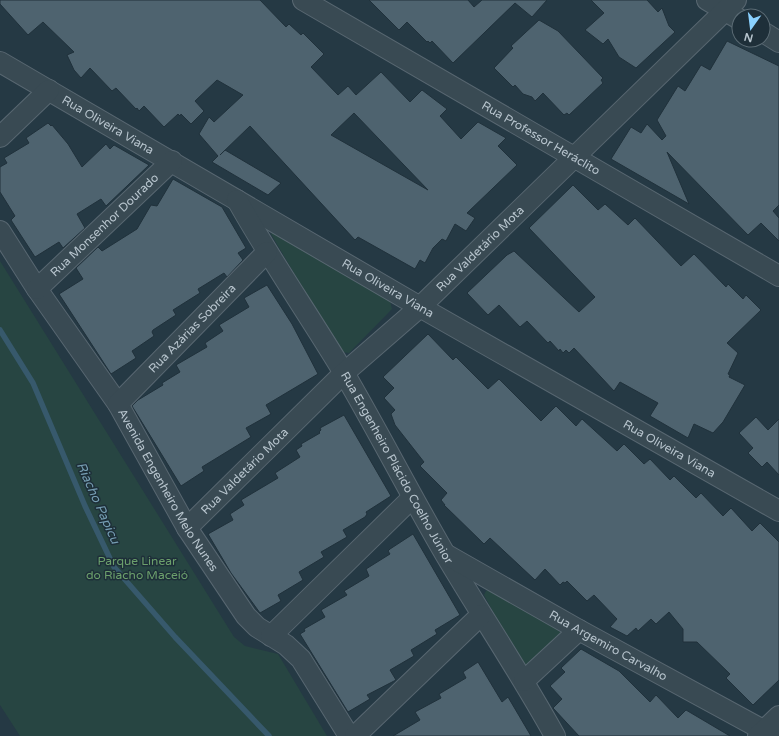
<svg xmlns="http://www.w3.org/2000/svg" width="779" height="736" font-family="'Varela Round',sans-serif">
<style>
.green{fill:#274542}
.lines{fill:none;stroke-linecap:round;stroke-linejoin:round}
.stream{stroke:#37596c;stroke-width:5.5}
.building{fill:#4e636f;stroke:#20313b;fill-rule:evenodd}
.minor-casing{stroke:#586771;stroke-width:22}
.minor{stroke:#394a53;stroke-width:20}
.labels{text-anchor:middle;dominant-baseline:central;stroke-width:3;stroke-linejoin:round;paint-order:stroke}
.street-label{font-size:12px;fill:#b7c4cd;stroke:#1e2f39}
.park-label{font-size:12px;fill:#6ca06c;stroke:#1e2f39}
.water-label{font-size:13px;font-style:italic;fill:#759db2;stroke:#1e2f39}
</style>
<rect width="100%" height="100%" fill="#253944"/>
<!-- green -->
<g class="green">
<path d="M273 232 390 301 392 309 349 353 342 352 338 348 271 234Z"/>
<path d="M0 261 234 637 245 646 278 654 327 736H20L0 705Z"/>
<path d="M489 590 560 631 561 634 527 668 520 662 484 595 486 591Z"/>
</g>
<g class="lines">
<!-- stream -->
<path class="stream" d="M0 330 33 383 85 506 114 567 175 637 269 736"/>
</g>
<!-- building -->
<g class="building">
<path d="M0 0H260L286 27 289 24 301 35 303 33 324 54 311 67 338 95 348 86 356 95 381 72 410 102 422 90 447 109 440 116 461 139 478 122 506 138 498 146 517 165 467 213 475 218 466 231 455 224 446 241 442 239 433 248 425 263 420 260 415 269 358 237 355 240 250 126 220 155 225 150 281 183 268 195 212 162 218 156 199 134 209 117 214 122 243 95 217 80 195 101 204 111 191 124 181 114 180 116 178 114 164 127 144 106 139 111 137 108 136 109 116 88 112 91 90 68 81 78 74 70 67 55 74 52 43 22 28 35 0 4ZM354 113 428 190 331 135Z"/>
<path d="M369 0H468L474 7 482 0H547L532 17 515 3 453 63 432 41 430 43 428 41 427 42 407 22 399 30Z"/>
<path d="M591 0H647L658 12 662 8 669 26 675 32 636 68 619 57 608 39 603 44 585 30 604 13Z"/>
<path d="M539 20 558 31 603 78 601 80 603 83 569 115 567 113 564 115 543 93 535 101 532 97 523 94 515 85 513 87 494 68 513 48 511 46Z"/>
<path d="M727 41 779 66V205L773 211 779 218V241L761 223 748 235 667 152 689 204 611 159 631 127 641 133 647 124 662 140 666 136 657 120 678 86 685 91 701 65 710 70Z"/>
<path d="M48 123 51 126 52 125 68 144 82 167 106 144 110 149 114 145 149 165 106 206 101 199 77 214 85 228 63 248 59 242 35 257 11 220 15 216 0 192V167L7 163 4 158 29 143 26 138Z"/>
<path d="M173 179 222 207 246 248 238 253 243 260 227 277 224 273 198 289 200 293 173 310 176 315 153 330 152 332 154 336 132 351 136 358 111 374 59 294 83 279 76 268 98 247 102 251 137 229 151 205 157 206Z"/>
<path d="M573 185 598 210 605 204 628 225 635 218 681 266 694 254 726 287 728 284 743 299 746 295 761 310 727 343 738 353 728 374 730 375 729 377 745 385 723 422 713 433 694 424 688 438 650 416 658 403 620 382 614 391 574 348 569 353 566 350 563 353 560 349 559 351 550 341 548 343 527 321 520 327 499 305 488 315 467 293 507 255 514 251 579 312 595 297 529 228Z"/>
<path d="M267 285 292 324 318 374 266 405 271 414 246 428 251 437 202 467 204 471 181 486 132 406 138 400 163 385 162 383 180 372 176 365 207 347 205 343 223 331 219 325 249 307 244 298Z"/>
<path d="M428 334 453 360 456 357 488 389 499 379 541 421 556 406 576 426 582 419 617 451 624 444 644 464 650 459 670 480 674 476 696 498 701 493 723 516 731 508 752 531 760 523 779 542V680L753 705 726 678 730 674 697 642H683V629L669 612 656 624 651 619 638 631 636 628 627 636 610 627 617 619 594 595 587 601 567 581 565 583 563 582 560 585 545 569 535 580 490 538 484 544 444 505H445L441 500 447 493 420 466 424 462 395 425 391 414 395 410 384 398 394 388 383 377Z"/>
<path d="M344 415 391 496 366 512 367 514 365 517 343 530 347 537 321 552 324 557 299 572 303 580 278 595 281 601 260 613 231 573 208 534 233 520 230 514 244 505 241 500 278 478 275 473 300 457 296 450 302 446 301 444 320 433 319 432 321 430 320 428Z"/>
<path d="M756 417 768 430 779 419V475L767 462 762 467 748 453 753 448 739 433Z"/>
<path d="M413 534 460 615 435 630 437 634 411 650 414 656 390 670 396 680 367 695 370 699 348 712 300 634 305 631 304 629 325 617 321 610 347 595 344 591 369 576 366 569 390 554 388 551 390 549Z"/>
<path d="M581 649 619 671 650 702 656 695 678 718 686 710 730 736H579L553 708 562 699 550 686 565 672 561 668Z"/>
<path d="M478 662 502 702 508 697 531 736H393L420 720 415 712 441 698 439 694 466 678 463 672Z"/>
</g>
<g class="lines">
<defs>
<g id="minor">
<path id="s1" d="M303 0 779 276"/>
<path d="M707 0 739 19"/>
<path d="M763 32 779 42"/>
<path id="s2" d="M0 62 420 307 779 511"/>
<path d="M0 137 49 90"/>
<path id="s3" d="M237 200C270 259 309 315 344 373 379 433 410 494 445 554 481 615 521 674 555 736"/>
<path id="s4" d="M0 231 37 289 118 404 187 528 246 616 257 627 286 645 301 659 349 736"/>
<path id="s5" d="M37 289 172 161"/>
<path id="s6" d="M118 404 267 252"/>
<path id="s7" d="M187 528 344 373 420 307 736 0"/>
<path id="s8" d="M447 555 579 630 774 736"/>
<path d="M271 636 412 498"/>
<path d="M524 681 579 630"/>
<path d="M355 736 481 615"/>
<path d="M758 736 779 716"/>
</g>
</defs>
<!-- minor casing -->
<use href="#minor" class="minor-casing"/>
<!-- minor -->
<use href="#minor" class="minor"/>
</g>
<g class="labels">
<!-- street labels -->
<g class="street-label">
<text stroke="none"><textPath href="#s2" startOffset="125">Rua Oliveira Viana</textPath></text>
<text stroke="none"><textPath href="#s1" startOffset="275">Rua Professor Heráclito</textPath></text>
<text stroke="none"><textPath href="#s5" startOffset="93">Rua Monsenhor Dourado</textPath></text>
<text stroke="none"><textPath href="#s7" startOffset="405">Rua Valdetário Mota</textPath></text>
<text stroke="none"><textPath href="#s2" startOffset="449">Rua Oliveira Viana</textPath></text>
<text stroke="none"><textPath href="#s6" startOffset="106">Rua Azárias Sobreira</textPath></text>
<text stroke="none"><textPath href="#s2" startOffset="773">Rua Oliveira Viana</textPath></text>
<text stroke="none"><textPath href="#s3" startOffset="312">Rua Engenheiro Plácido Coelho Júnior</textPath></text>
<text stroke="none"><textPath href="#s7" startOffset="81">Rua Valdetário Mota</textPath></text>
<text stroke="none"><textPath href="#s4" startOffset="309">Avenida Engenheiro Melo Nunes</textPath></text>
<text stroke="none"><textPath href="#s8" startOffset="185">Rua Argemiro Carvalho</textPath></text>
</g>
<!-- park labels -->
<g class="park-label">
<text x="137" y="561">Parque Linear<tspan x="137" dy="14">do Riacho Maceió</tspan></text>
</g>
<!-- water labels -->
<g class="water-label">
<text transform="translate(98 503) rotate(66)">Riacho Papicu</text>
</g>
</g>
<!-- north arrow -->
<g transform="translate(751 28) rotate(194)"><circle r="19" fill="#1e2f39" stroke="#5b6b74"/>
<path d="M0-3L7 15L0 10L-7 15Z" fill="#8ad1ff"/>
<text y="-6" font-size="11" font-weight="bold" text-anchor="middle" fill="#b7c4cd">N</text>
</g>
</svg>
